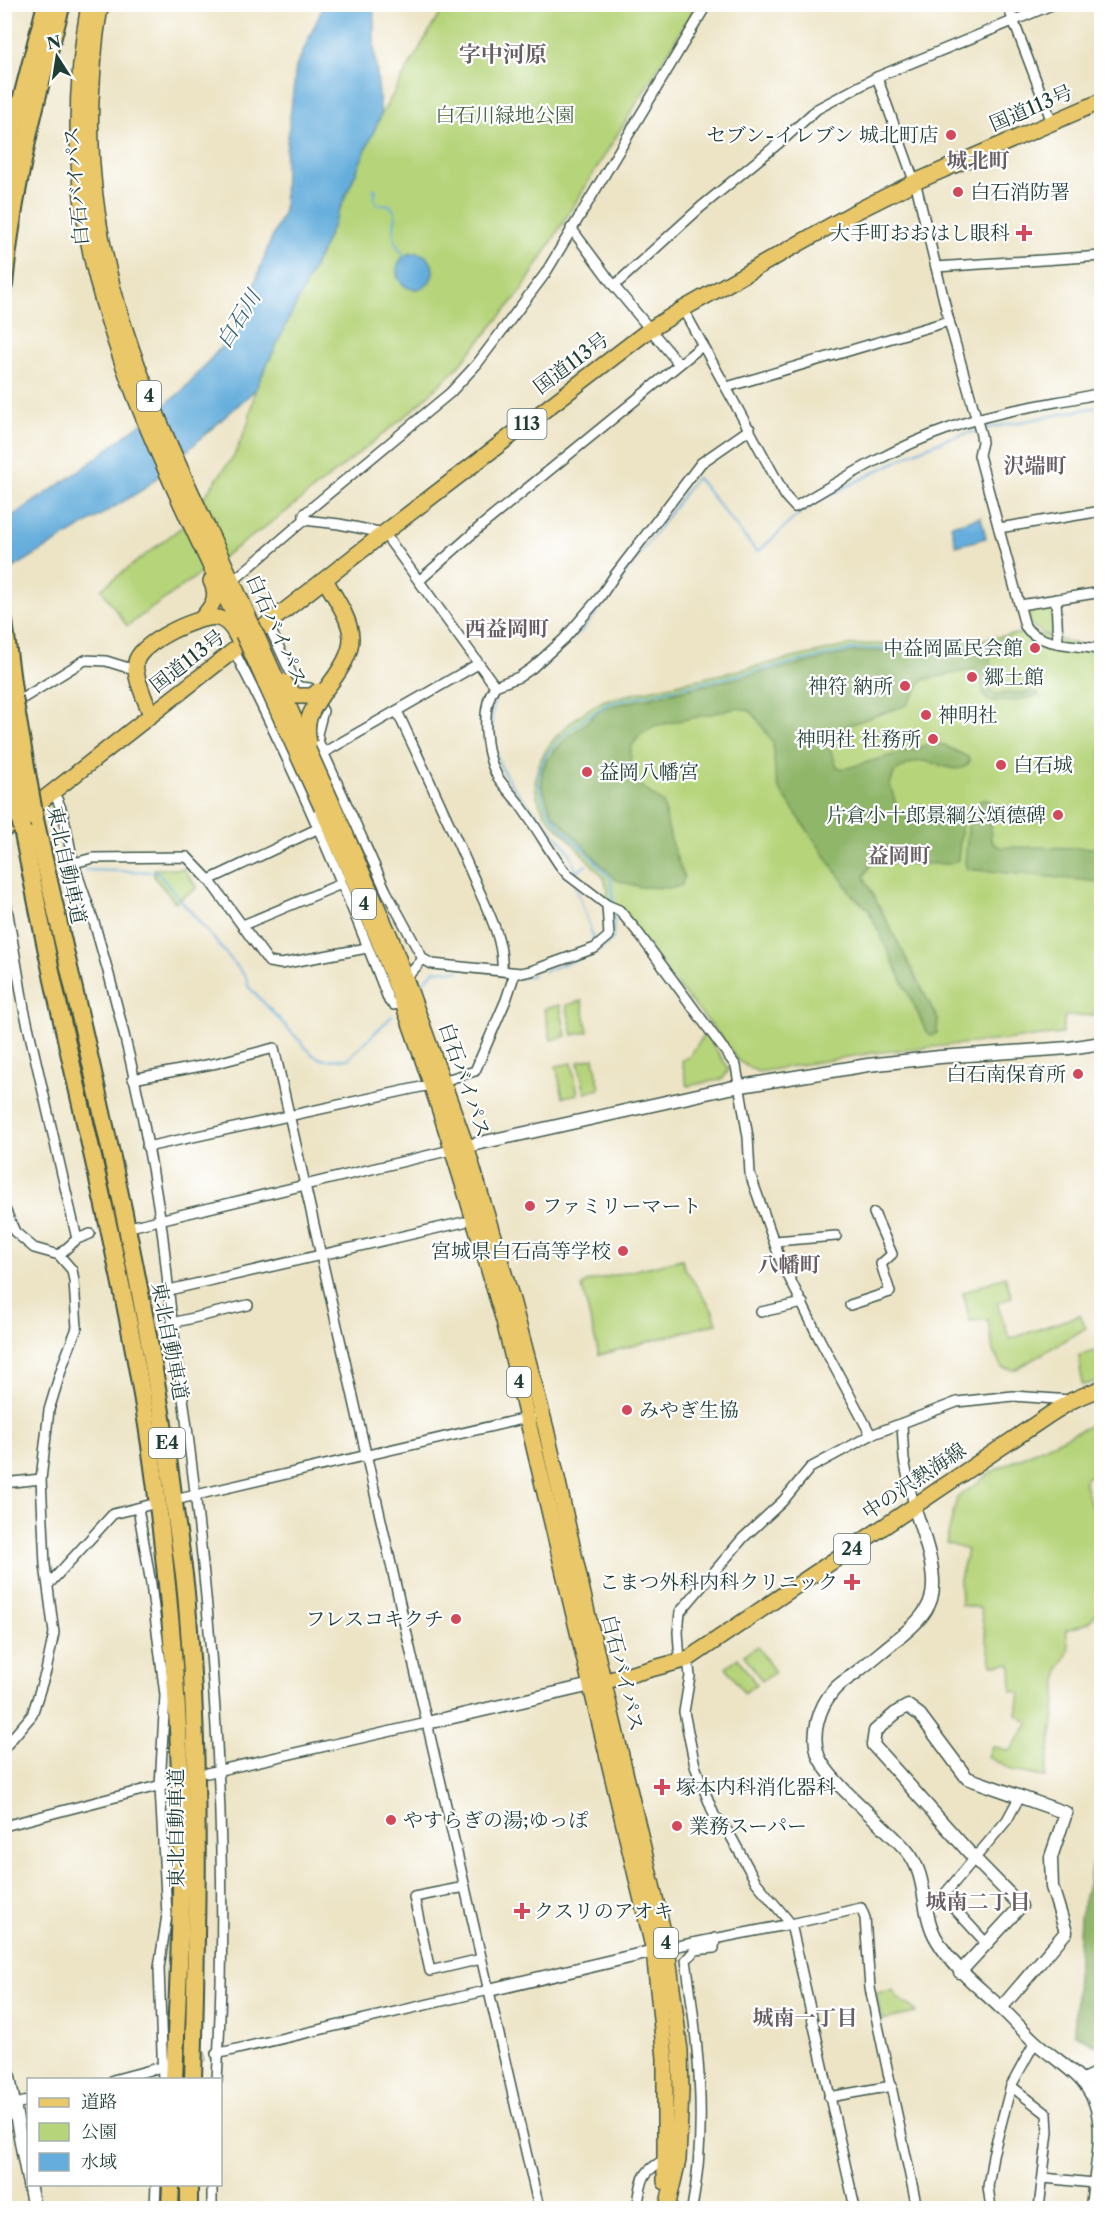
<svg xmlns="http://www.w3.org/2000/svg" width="1106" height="2213" font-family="'Libre Caslon Text','Noto Serif JP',serif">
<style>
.green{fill:#b6d47a;stroke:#6a8857;stroke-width:1.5}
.forest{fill:#90b66a;stroke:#587a4f;stroke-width:1.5}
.water{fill:#65addc;stroke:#427588;stroke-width:1.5}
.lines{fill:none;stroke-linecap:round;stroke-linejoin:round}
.stream{stroke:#65addc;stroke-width:2}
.minor-tunnel{stroke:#c4c3a9;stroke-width:9;stroke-dasharray:9 4.5;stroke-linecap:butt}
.minor-casing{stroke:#3e564a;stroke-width:12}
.tertiary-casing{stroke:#3e564a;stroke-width:15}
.primary-casing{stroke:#3e564a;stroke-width:18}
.trunk-casing{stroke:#3e564a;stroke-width:18}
.motorway-casing{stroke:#3e564a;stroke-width:20}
.minor{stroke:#fff;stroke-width:9}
.tertiary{stroke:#fff;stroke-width:12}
.primary{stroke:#eac769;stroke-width:15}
.trunk{stroke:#eac769;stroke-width:15}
.motorway{stroke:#eac769;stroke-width:16}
.trunk-bridge-casing{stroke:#3e564a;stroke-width:18;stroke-linecap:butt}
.motorway-bridge-casing{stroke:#3e564a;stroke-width:20;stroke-linecap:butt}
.trunk-bridge{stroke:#eac769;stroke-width:15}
.motorway-bridge{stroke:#eac769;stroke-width:16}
.poi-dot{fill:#d1495b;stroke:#fff;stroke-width:2}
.labels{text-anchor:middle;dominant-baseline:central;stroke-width:4.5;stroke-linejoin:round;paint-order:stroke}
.shield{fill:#fff;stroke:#627771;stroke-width:1.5}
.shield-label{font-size:18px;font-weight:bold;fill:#1f3d34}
.street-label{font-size:20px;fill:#1f3d34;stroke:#fff}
.park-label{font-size:20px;fill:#456346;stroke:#fff}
.poi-label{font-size:20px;fill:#1f3d34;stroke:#fff;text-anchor:start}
.neighbourhood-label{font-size:21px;font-weight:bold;fill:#685f64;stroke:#fff}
.water-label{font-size:21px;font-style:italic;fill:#38646f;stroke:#fff}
.quarter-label{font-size:22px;font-weight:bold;fill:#685f64;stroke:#fff}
</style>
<rect width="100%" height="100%" fill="#fff"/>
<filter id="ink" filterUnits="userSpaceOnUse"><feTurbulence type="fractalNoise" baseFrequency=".0167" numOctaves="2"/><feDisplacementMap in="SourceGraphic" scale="12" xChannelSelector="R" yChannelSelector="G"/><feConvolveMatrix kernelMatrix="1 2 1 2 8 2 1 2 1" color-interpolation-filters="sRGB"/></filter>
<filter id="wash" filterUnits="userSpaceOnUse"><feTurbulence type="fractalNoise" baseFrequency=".008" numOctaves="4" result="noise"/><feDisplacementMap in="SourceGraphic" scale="24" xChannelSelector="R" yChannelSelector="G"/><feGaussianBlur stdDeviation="1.35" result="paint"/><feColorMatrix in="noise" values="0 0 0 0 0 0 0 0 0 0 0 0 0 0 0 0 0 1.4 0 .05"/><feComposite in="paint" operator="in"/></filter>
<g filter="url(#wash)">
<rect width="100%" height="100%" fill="#ede4c6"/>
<!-- green -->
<g class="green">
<path d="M448 5H697L520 293 457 368 413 410 283 514 127 626 101 589 183 526 235 454 249 421 255 390 322 250 381 115 436 20Z"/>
<path d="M1049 604C1055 610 1055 626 1051 634L1046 635 1031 625 1027 608Z"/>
<path d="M1029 632 1101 650V1015L1065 1016 1062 1034 872 1053 758 1072 738 1061 719 1034 679 988 636 930 606 903 608 890 604 878C592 864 579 851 567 837 559 829 549 820 543 810 516 763 567 720 605 700L851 645 972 641Z"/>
<path d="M154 869H184L197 888 175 902 154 877Z"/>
<path d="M582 1001 588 1032 573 1035 566 1005Z"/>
<path d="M560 1005 566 1036 551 1040 544 1009Z"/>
<path d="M705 1033 729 1069 723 1079 687 1086 682 1060 689 1057Z"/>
<path d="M594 1058 600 1089 585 1093 578 1062Z"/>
<path d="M572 1063 578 1094 563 1097 556 1066Z"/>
<path d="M682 1259 684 1267 713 1311 717 1323 599 1355 582 1287 586 1282Z"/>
<path d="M1005 1276 1012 1297 997 1303 1010 1339 1080 1315 1086 1328 1015 1370 1002 1368 993 1351 988 1320 970 1321 963 1293Z"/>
<path d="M1101 1350V1381L1082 1385 1079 1355Z"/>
<path d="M1098 1422 1101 1429V1467L1084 1480 1091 1506 1101 1507V1606L1089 1623 1066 1630 1069 1650 1059 1670 1054 1721 1045 1777 1013 1771 988 1757 992 1746 1010 1751 1029 1723 1017 1715 1020 1692 1012 1691 1011 1664 992 1665 980 1608 961 1605 960 1579 967 1550 946 1543 957 1498 995 1470Z"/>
<path d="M757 1646 775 1672 762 1681 744 1655Z"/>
<path d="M738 1658 756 1684 744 1693 726 1667Z"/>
<path d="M893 1990C897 2002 911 2002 916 2013L882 2020 876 1993Z"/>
</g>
<!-- forest -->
<g class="forest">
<path d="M984 648 990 650V691L995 694 1037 692 1039 696 1009 701H989L984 696 979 671 975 669 923 680 907 705 849 725 829 735 827 741 837 767 844 769 934 743 944 745 968 757 970 761C960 779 936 760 921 761 910 762 902 768 894 773L890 785 899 815C927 828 936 805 961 808L963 814 958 860 950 864 879 863 871 864 864 877 938 1020 937 1033 930 1035 926 1031 868 909 853 896 779 789 775 774 773 743 756 717 750 711 738 708 655 726 640 735 631 747 630 772 637 783 663 803 672 845 684 877 682 885 673 888 640 887 616 880 552 813 542 787V772L546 761 563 742 603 708 854 652Z"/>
<path d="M983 799 989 800 991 805V840L994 844 1000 847 1101 848V882L967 869 965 863 969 817 977 815 979 802Z"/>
<path d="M1101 1834V2048L1074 2033 1080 1916Z"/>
</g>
<!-- water -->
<g class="water">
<path d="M324 5H374V45L381 115 322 250 255 390 144 489 5 573V521L81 470 181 392 239 327 268 247 284 211 285 160 296 67Z"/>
<circle cx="415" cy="271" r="18"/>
<path d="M981 517 986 538 956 546 951 525Z"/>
</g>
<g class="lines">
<!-- stream -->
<g class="stream">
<path d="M373 189 376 190 374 198 377 204 390 205 396 214C393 230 391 243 405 256"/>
<path d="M983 429 1102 406"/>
<path d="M1090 652 1102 656"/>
<path d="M555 653 583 629 602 606 694 480 697 478 756 551H759L800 513 818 501 919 450 949 438 977 431"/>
<path d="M530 674C521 682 505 687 499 693 492 700 493 710 492 719 488 778 534 806 566 847L571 855 576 872 586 865"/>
<path d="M594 860C580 845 561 830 550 813 541 799 535 780 542 764 551 741 589 714 610 703L855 649 967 647 1002 642"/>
<path d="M594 860 611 879 614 905"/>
<path d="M85 870 157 872 246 977 248 986 313 1055 324 1060 348 1059 392 1016"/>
<path d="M576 886 595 943"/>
<path d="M598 951 613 939 614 910"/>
<path d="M544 971 592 954"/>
<path d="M515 978H521L533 975"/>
<path d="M421 985 435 970 459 971"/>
</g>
</g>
</g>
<g filter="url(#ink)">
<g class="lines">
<!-- minor-tunnel -->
<path class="minor-tunnel" d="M171 2064 213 2055"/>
<defs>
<g id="minor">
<path d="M1007 4 1052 122"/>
<path d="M877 77 917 189 949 321 981 435 982 442 979 455 1025 626C1038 647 1080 644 1102 650"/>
<path d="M571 228 614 286 679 364"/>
<path d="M936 267 1102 256"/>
<path d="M614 286 701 207 785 138 817 109 877 77 1054 4"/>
<path d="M683 309 786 497 795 507C844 478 895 447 950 428 997 410 1052 404 1102 393"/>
<path d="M727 387 949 321"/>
<path d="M750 429 701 463 615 575 600 597 564 639 532 668 519 677 495 686C480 708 485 753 497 776 503 786 513 795 520 805 535 825 547 847 561 867L568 875 607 905 619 910 636 930 736 1066 748 1137 750 1174 780 1259 820 1340 871 1435"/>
<path d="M304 520 339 524 384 533 495 686"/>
<path d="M999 528 1102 511"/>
<path d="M420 580 481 526 703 345"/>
<path d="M232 582 304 520V514L450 393 477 364 545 274 707 4"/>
<path d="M1056 599 1058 643"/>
<path d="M1020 605 1102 592"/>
<path d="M268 624 296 684 300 687 310 688 323 711 317 734 319 743 386 891 423 959 432 964 521 973 531 971 595 948 609 936 607 905"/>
<path d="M234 651C293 764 343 882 389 1001L394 1005 402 1003"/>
<path d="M4 710 85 660 106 661 135 670"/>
<path d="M397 711C423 767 449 822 474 879 486 908 504 938 502 970"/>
<path d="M323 753 478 664"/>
<path d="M52 791C66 810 67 838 73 860 79 881 87 901 94 922 123 1020 146 1122 161 1223 166 1258 168 1293 173 1327 210 1576 232 1828 217 2080"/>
<path d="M74 863 93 858 187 857 209 880 269 962 281 964 367 948"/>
<path d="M209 880 319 828"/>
<path d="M4 890 24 1009 77 1239"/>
<path d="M243 925 341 884"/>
<path d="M406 978 423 959"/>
<path d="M133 1079 217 1063 274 1048 427 1723 539 2208"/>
<path d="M443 1081 475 1071 506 1000 515 973"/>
<path d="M147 1147 430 1085"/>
<path d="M4 1207 15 1232 34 1248 59 1255 72 1270 74 1281 77 1328 63 1364 49 1410 41 1479 45 1565 54 1633 46 1671 32 1715 4 1748"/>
<path d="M134 1226 451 1150"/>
<path d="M775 1241 836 1236"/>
<path d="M59 1255 77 1239 90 1234"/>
<path d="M169 1290 464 1222"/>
<path d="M850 1305 890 1292 881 1264 892 1254 874 1213"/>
<path d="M761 1312 803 1303"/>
<path d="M172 1323 248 1305"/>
<path d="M902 1424 904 1460 914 1506"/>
<path d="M4 1483 41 1479"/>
<path d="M179 1499 531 1417"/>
<path d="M138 1508 151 1584 165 1695 160 1787 167 1915 159 1968 163 2080"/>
<path d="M49 1584 113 1514 153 1504"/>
<path d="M688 1659 690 1676 684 1712 695 1766 714 1815 729 1833 756 1882 791 1924 855 2208"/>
<path d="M680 1662 678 1632 680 1612 743 1538 783 1501 810 1468 871 1435 957 1402 1013 1396 1071 1400"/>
<path d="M207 1773 427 1723"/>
<path d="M4 1826 173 1782"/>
<path d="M465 1887 414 1897 430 1971 481 1959"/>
<path d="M986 1943 943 1896 1007 1820 1020 1796"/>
<path d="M667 1948 791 1924 861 1908 865 1918 870 1988 917 2208"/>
<path d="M216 2054 489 1990"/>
<path d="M113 2080 169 2065"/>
<path d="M1011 2086 1047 2114 1048 2132 1039 2208"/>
<path d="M829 2097 892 2086"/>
<path d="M15 2104 28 2101"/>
<path d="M1044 2178 1093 2183"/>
<path d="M212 2184V2208"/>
<path d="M155 2208 156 2184"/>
<path d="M637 2208C643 2178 639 2174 667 2158"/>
<path d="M692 2208C708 2126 698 2043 686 1960L695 1950 714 1948 715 1938"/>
<path d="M991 2208 988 2187 993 2155 1011 2086 1035 2042"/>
</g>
<g id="tertiary">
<path d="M458 1148 729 1088 868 1065 940 1057 1069 1048 1102 1043"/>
<path d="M914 1506C922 1532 939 1573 931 1599 926 1615 912 1627 900 1637 886 1648 872 1660 858 1671 850 1678 839 1683 833 1691 819 1707 811 1734 818 1755 828 1782 886 1826 907 1851 929 1877 920 1912 937 1940 955 1970 978 1986 1002 2009 1013 2019 1023 2031 1034 2041 1058 2063 1089 2076 1097 2109 1105 2141 1094 2177 1092 2208"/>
<path d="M427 1723 591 1685"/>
<path d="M960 1972 1021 1906 975 1859 873 1745 875 1731 897 1712 908 1706 920 1715 967 1778 1066 1813 1051 1857 1052 1887 1066 1932 1001 2008"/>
<path d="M489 1990 663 1949"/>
<path d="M4 2050 28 2180"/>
<path d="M1083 2080 1102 2071"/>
<path d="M29 2184 34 2208"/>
</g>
<path id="primary" d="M591 1685 688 1659 1052 1413 1073 1400 1102 1388"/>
<g id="trunk">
<path d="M89 4C74 89 74 178 93 263 123 392 186 514 243 634"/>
<path d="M101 4C94 36 93 68 91 100 83 299 175 450 252 625"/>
<path d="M202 618C213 605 219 597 211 581"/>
<path d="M323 693C363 642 357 633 325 580"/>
<path d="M151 715C146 701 133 675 136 662 140 643 199 614 218 618 228 621 233 628 237 637"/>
<path d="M332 803 391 939 466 1146 512 1300 546 1429 588 1617 667 1948 680 2051 681 2091 678 2160 667 2208"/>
<path d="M322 808C337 842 353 877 367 912 422 1042 464 1185 504 1321L654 1951 665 2058V2182"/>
<path d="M4 830 384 533 649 330 683 309 853 213 915 182 1102 101"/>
</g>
<g id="motorway">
<path d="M4 180 14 128 46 4"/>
<path d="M4 285C13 190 36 96 62 4"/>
<path d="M4 621 14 697"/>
<path d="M35 819C86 1048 146 1277 175 1510 179 1542 185 1573 187 1605 201 1764 197 1921 193 2080"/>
<path d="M22 829C31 874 40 920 50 966 84 1126 126 1283 150 1445 167 1564 178 1686 181 1806 183 1897 178 1989 174 2080"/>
<path d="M170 2208 171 2184"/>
<path d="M189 2208V2184"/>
</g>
</defs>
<!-- minor casing -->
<use href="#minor" class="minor-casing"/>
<!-- tertiary casing -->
<use href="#tertiary" class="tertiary-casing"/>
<!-- primary casing -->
<use href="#primary" class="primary-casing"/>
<!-- trunk casing -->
<use href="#trunk" class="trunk-casing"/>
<!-- motorway casing -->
<use href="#motorway" class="motorway-casing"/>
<!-- minor -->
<use href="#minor" class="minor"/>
<!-- tertiary -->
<use href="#tertiary" class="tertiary"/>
<!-- primary -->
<use href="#primary" class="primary"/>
<!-- trunk -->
<use href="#trunk" class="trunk"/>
<!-- motorway -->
<use href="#motorway" class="motorway"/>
<defs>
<g id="trunk-bridge">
<path d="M252 625 332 803"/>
<path d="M243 634 322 808"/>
<path d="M284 682 295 696H312L318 691"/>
<path d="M309 743C304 721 311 711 323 693"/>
</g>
<g id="motorway-bridge">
<path d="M14 697 35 819"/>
<path d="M4 729 22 829"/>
</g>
</defs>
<!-- trunk-bridge casing -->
<use href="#trunk-bridge" class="trunk-bridge-casing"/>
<!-- motorway-bridge casing -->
<use href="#motorway-bridge" class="motorway-bridge-casing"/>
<!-- trunk-bridge -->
<use href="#trunk-bridge" class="trunk-bridge"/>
<!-- motorway-bridge -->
<use href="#motorway-bridge" class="motorway-bridge"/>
</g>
</g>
<!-- markers -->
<g class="poi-dot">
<circle cx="951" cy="135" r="6"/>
<circle cx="958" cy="192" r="6"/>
<path d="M1021 224h6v6h6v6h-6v6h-6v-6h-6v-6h6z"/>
<circle cx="1035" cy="648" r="6"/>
<circle cx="972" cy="677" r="6"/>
<circle cx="905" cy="686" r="6"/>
<circle cx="926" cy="715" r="6"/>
<circle cx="933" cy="739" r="6"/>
<circle cx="1001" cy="765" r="6"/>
<circle cx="587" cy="772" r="6"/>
<circle cx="1058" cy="815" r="6"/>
<circle cx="1078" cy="1074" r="6"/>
<circle cx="530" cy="1206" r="6"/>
<circle cx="623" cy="1251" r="6"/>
<circle cx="627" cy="1410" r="6"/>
<path d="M849 1573h6v6h6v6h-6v6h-6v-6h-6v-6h6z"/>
<circle cx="456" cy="1619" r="6"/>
<path d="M659 1778h6v6h6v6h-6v6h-6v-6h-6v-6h6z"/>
<circle cx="391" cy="1820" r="6"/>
<circle cx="677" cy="1826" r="6"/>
<path d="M519 1902h6v6h6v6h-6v6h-6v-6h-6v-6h6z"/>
</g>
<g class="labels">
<!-- shield labels -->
<g class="shield">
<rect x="137" y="381" width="24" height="30" rx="4.5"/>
<rect x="507.5" y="409" width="39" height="30" rx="4.5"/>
<rect x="352" y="889" width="24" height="30" rx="4.5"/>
<rect x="507" y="1367" width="24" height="30" rx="4.5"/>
<rect x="149" y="1428" width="36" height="30" rx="4.5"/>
<rect x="834" y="1534" width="36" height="30" rx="4.5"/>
<rect x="654" y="1928" width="24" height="30" rx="4.5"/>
</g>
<g class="shield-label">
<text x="149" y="396">4</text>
<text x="527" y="424">113</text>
<text x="364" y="904">4</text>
<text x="519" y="1382">4</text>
<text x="167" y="1443">E4</text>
<text x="852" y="1549">24</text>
<text x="666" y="1943">4</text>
</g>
<!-- street labels -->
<g class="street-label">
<text transform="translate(1031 108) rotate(-23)">国道113号</text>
<text transform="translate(76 186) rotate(-95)">白石バイパス</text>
<text transform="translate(571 363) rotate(-37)">国道113号</text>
<text transform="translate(277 630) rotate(66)">白石バイパス</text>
<text transform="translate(187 661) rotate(-38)">国道113号</text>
<text transform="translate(67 865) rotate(78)">東北自動車道</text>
<text transform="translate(465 1080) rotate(71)">白石バイパス</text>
<text transform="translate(170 1341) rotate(79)">東北自動車道</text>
<text transform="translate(914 1481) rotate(-34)">中の沢熱海線</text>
<text transform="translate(623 1673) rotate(76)">白石バイパス</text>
<text transform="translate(176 1828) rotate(-90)">東北自動車道</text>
</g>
<!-- park labels -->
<g class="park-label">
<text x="505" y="115">白石川緑地公園</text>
</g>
<!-- poi labels -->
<g class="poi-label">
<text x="939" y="135" text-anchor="end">セブン-イレブン 城北町店</text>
<text x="970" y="192">白石消防署</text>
<text x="1010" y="233" text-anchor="end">大手町おおはし眼科</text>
<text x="1023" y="648" text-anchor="end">中益岡區民会館</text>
<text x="984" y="677">郷土館</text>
<text x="893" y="686" text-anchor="end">神符 納所</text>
<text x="938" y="715">神明社</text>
<text x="921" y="739" text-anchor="end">神明社 社務所</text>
<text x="1013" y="765">白石城</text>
<text x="599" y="772">益岡八幡宮</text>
<text x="1046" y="815" text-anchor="end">片倉小十郎景綱公頌德碑</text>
<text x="1066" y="1074" text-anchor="end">白石南保育所</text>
<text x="542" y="1206">ファミリーマート</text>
<text x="611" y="1251" text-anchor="end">宮城県白石高等学校</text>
<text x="639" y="1410">みやぎ生協</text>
<text x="838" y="1582" text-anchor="end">こまつ外科内科クリニック</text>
<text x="444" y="1619" text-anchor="end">フレスコキクチ</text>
<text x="676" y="1787">塚本内科消化器科</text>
<text x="403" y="1820">やすらぎの湯;ゆっぽ</text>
<text x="689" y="1826">業務スーパー</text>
<text x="534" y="1911">クスリのアオキ</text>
</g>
<!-- neighbourhood labels -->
<g class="neighbourhood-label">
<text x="978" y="160">城北町</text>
<text x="1035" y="465">沢端町</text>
<text x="507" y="628">西益岡町</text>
<text x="899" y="855">益岡町</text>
<text x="789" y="1264">八幡町</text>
<text x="978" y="1901">城南二丁目</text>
<text x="805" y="2017">城南一丁目</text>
</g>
<!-- water labels -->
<g class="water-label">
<text transform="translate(238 319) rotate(-58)">白石川</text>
</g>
<!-- quarter labels -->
<g class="quarter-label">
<text x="503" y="54">字中河原</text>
</g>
</g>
<!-- margin -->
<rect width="1106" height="2213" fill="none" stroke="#fff" stroke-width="24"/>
<!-- legend -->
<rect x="27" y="2078" width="195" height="108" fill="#ffffff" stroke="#a5b1ae" stroke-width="1.5"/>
<rect x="39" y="2098" width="30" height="9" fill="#eac769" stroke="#a5b1ae" stroke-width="1.5"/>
<text x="81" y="2108" font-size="18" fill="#1f3d34">道路</text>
<rect x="39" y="2123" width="30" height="18" fill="#b6d47a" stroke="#a5b1ae" stroke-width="1.5"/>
<text x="81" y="2138" font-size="18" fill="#1f3d34">公園</text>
<rect x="39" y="2153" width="30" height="18" fill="#65addc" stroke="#a5b1ae" stroke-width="1.5"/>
<text x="81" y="2168" font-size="18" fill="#1f3d34">水域</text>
<!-- north arrow -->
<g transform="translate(57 57) rotate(348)" stroke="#ffffff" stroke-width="4.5" paint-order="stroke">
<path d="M0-4.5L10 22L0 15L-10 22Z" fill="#1f3d34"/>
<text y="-9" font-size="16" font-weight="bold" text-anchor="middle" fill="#1f3d34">N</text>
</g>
</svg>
